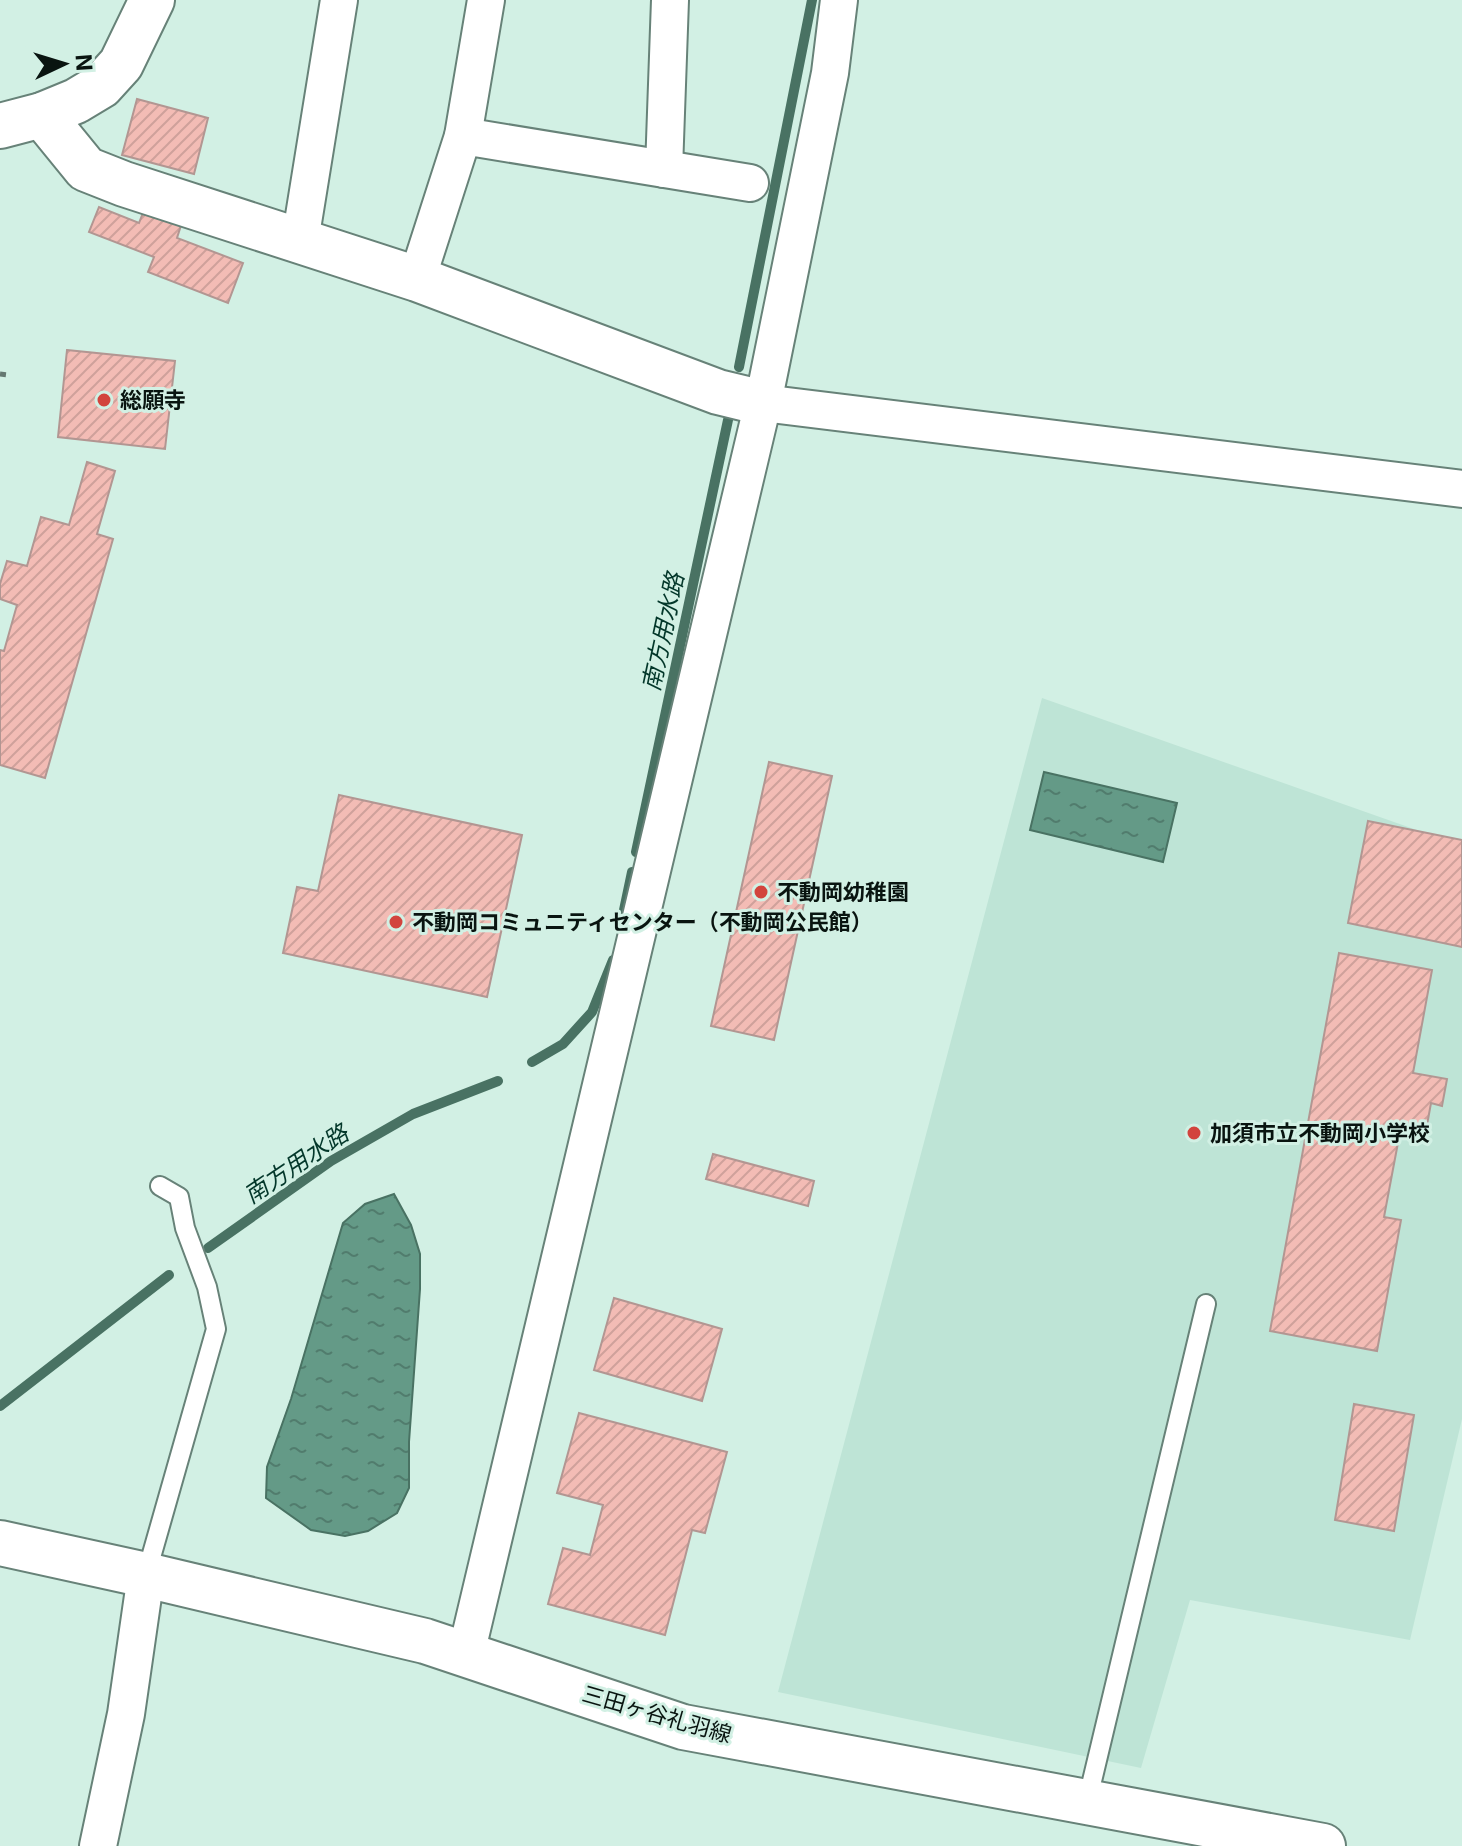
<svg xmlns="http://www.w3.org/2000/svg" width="1462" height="1846" font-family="Inter,'Noto Sans JP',sans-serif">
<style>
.built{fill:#bee4d6}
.water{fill:url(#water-ripples);stroke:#497263;stroke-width:2}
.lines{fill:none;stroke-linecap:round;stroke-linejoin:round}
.stream{stroke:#497263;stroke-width:10}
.building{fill:url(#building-hatch);stroke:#b29692;stroke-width:2}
.service-casing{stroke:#678278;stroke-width:22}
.minor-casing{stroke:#678278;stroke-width:40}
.tertiary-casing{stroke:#678278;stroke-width:48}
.secondary-casing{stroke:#678278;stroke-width:48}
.path{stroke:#657871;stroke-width:5;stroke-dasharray:6 4;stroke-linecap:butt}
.service{stroke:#fff;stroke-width:18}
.minor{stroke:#fff;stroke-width:36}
.tertiary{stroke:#fff;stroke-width:44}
.secondary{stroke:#fff;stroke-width:44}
.poi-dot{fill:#d2443d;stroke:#d2f0e4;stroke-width:3}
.labels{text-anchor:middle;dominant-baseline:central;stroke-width:6;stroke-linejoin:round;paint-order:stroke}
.poi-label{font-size:22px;font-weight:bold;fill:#091410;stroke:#d2f0e4;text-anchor:start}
.street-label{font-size:22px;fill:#091410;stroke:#d2f0e4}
.water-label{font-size:24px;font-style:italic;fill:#03372a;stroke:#d2f0e4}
</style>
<defs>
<pattern id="water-ripples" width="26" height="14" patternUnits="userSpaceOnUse" patternTransform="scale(2)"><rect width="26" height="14" fill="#649a87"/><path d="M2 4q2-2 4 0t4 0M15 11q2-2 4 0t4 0" fill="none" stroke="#517c6d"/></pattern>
<pattern id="building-hatch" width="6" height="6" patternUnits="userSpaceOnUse" patternTransform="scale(2)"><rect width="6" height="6" fill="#f3bcb5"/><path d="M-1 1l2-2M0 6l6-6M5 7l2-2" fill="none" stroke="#cfa19b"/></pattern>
</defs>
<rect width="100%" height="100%" fill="#d2f0e4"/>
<!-- built -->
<path class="built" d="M1042 698 1462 846V1419L1410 1640 1190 1600 1141 1768 778 1692Z"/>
<!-- water -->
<g class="water">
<path d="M1044 772 1177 803 1163 862 1030 830Z"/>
<path d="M394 1194 411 1225 420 1254V1289L409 1442V1488L397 1513 368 1531 345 1536 311 1530 266 1498 267 1467 291 1399 343 1223 365 1204Z"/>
</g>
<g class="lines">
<!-- stream -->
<g class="stream">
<path d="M739 367 812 0"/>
<path d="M636 852 728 420"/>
<path d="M620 929 632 872"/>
<path d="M532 1062 563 1044 592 1012 613 960"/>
<path d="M208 1248 331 1161 413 1114 498 1081"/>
<path d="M0 1406 169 1275"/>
</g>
</g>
<!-- building -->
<g class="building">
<path d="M137 99 208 118 194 174 122 155Z"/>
<path d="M146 205 183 219 177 238 243 263 228 303 148 272 154 257 89 232 99 207 139 223Z"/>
<path d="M67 350 175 361 165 449 58 437Z"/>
<path d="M87 462 115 471 97 534 113 539 45 778 0 765V650L4 651 17 605 0 599V584L7 561 27 566 41 517 69 525Z"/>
<path d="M769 762 832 776 774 1040 711 1026Z"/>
<path d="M339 795 522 835 487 997 283 953 297 887 318 891Z"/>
<path d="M1368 821 1462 840V947L1348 923Z"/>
<path d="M1339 953 1432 970 1413 1073 1447 1079 1442 1106 1431 1103 1425 1136 1400 1132 1384 1217 1401 1220 1377 1351 1270 1331Z"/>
<path d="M713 1154 814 1181 808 1206 706 1179Z"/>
<path d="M614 1298 722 1329 702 1401 594 1370Z"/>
<path d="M1354 1404 1414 1415 1394 1531 1335 1520Z"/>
<path d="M579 1413 727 1452 705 1533 692 1530 665 1635 548 1604 563 1548 590 1555 603 1505 557 1493Z"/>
</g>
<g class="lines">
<defs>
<g id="service">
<path d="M146 1575 216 1329 207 1287 185 1228 179 1197 160 1186"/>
<path d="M1087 1802 1206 1304"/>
</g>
<g id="minor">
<path d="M463 136 750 183"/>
<path d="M664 169 670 0"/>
<path d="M300 241 339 0"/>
<path d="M417 279 463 136 486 0"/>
<path d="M763 403 1462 489"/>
<path d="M466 1654 763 403 830 73 839 0"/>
<path d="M98 1846 126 1714 146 1575"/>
</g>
<g id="tertiary">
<path d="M42 115 86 169 124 184 417 279 718 392 763 403"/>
<path d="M0 126 42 115 76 101 101 86 121 64 152 0"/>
</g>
<path id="secondary" d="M0 1543 146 1575 425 1641 683 1727 1323 1846"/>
</defs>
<!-- service casing -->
<use href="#service" class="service-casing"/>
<!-- minor casing -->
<use href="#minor" class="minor-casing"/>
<!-- tertiary casing -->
<use href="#tertiary" class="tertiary-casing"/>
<!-- secondary casing -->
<use href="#secondary" class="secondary-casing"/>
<!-- path -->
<path class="path" d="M0 374 9 375"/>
<!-- service -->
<use href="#service" class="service"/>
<!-- minor -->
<use href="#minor" class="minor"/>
<!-- tertiary -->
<use href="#tertiary" class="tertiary"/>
<!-- secondary -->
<use href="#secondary" class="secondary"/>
</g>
<!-- markers -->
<g class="poi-dot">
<circle cx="104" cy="400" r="8"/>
<circle cx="761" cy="892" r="8"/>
<circle cx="396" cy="922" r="8"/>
<circle cx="1194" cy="1133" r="8"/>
</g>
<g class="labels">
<!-- poi labels -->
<g class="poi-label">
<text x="120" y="400">総願寺</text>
<text x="777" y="892">不動岡幼稚園</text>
<text x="412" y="922">不動岡コミュニティセンター（不動岡公民館）</text>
<text x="1210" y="1133">加須市立不動岡小学校</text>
</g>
<!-- street labels -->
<g class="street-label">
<text transform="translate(657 1714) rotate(16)">三田ヶ谷礼羽線</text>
</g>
<!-- water labels -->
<g class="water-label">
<text transform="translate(663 632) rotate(-78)">南方用水路</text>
<text transform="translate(296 1164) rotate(-34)">南方用水路</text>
</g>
</g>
<!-- north arrow -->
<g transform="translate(64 64) rotate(86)" stroke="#d2f0e4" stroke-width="6" paint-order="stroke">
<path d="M0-6L14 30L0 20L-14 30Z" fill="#091410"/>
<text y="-12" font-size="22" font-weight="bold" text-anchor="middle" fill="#091410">N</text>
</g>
</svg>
